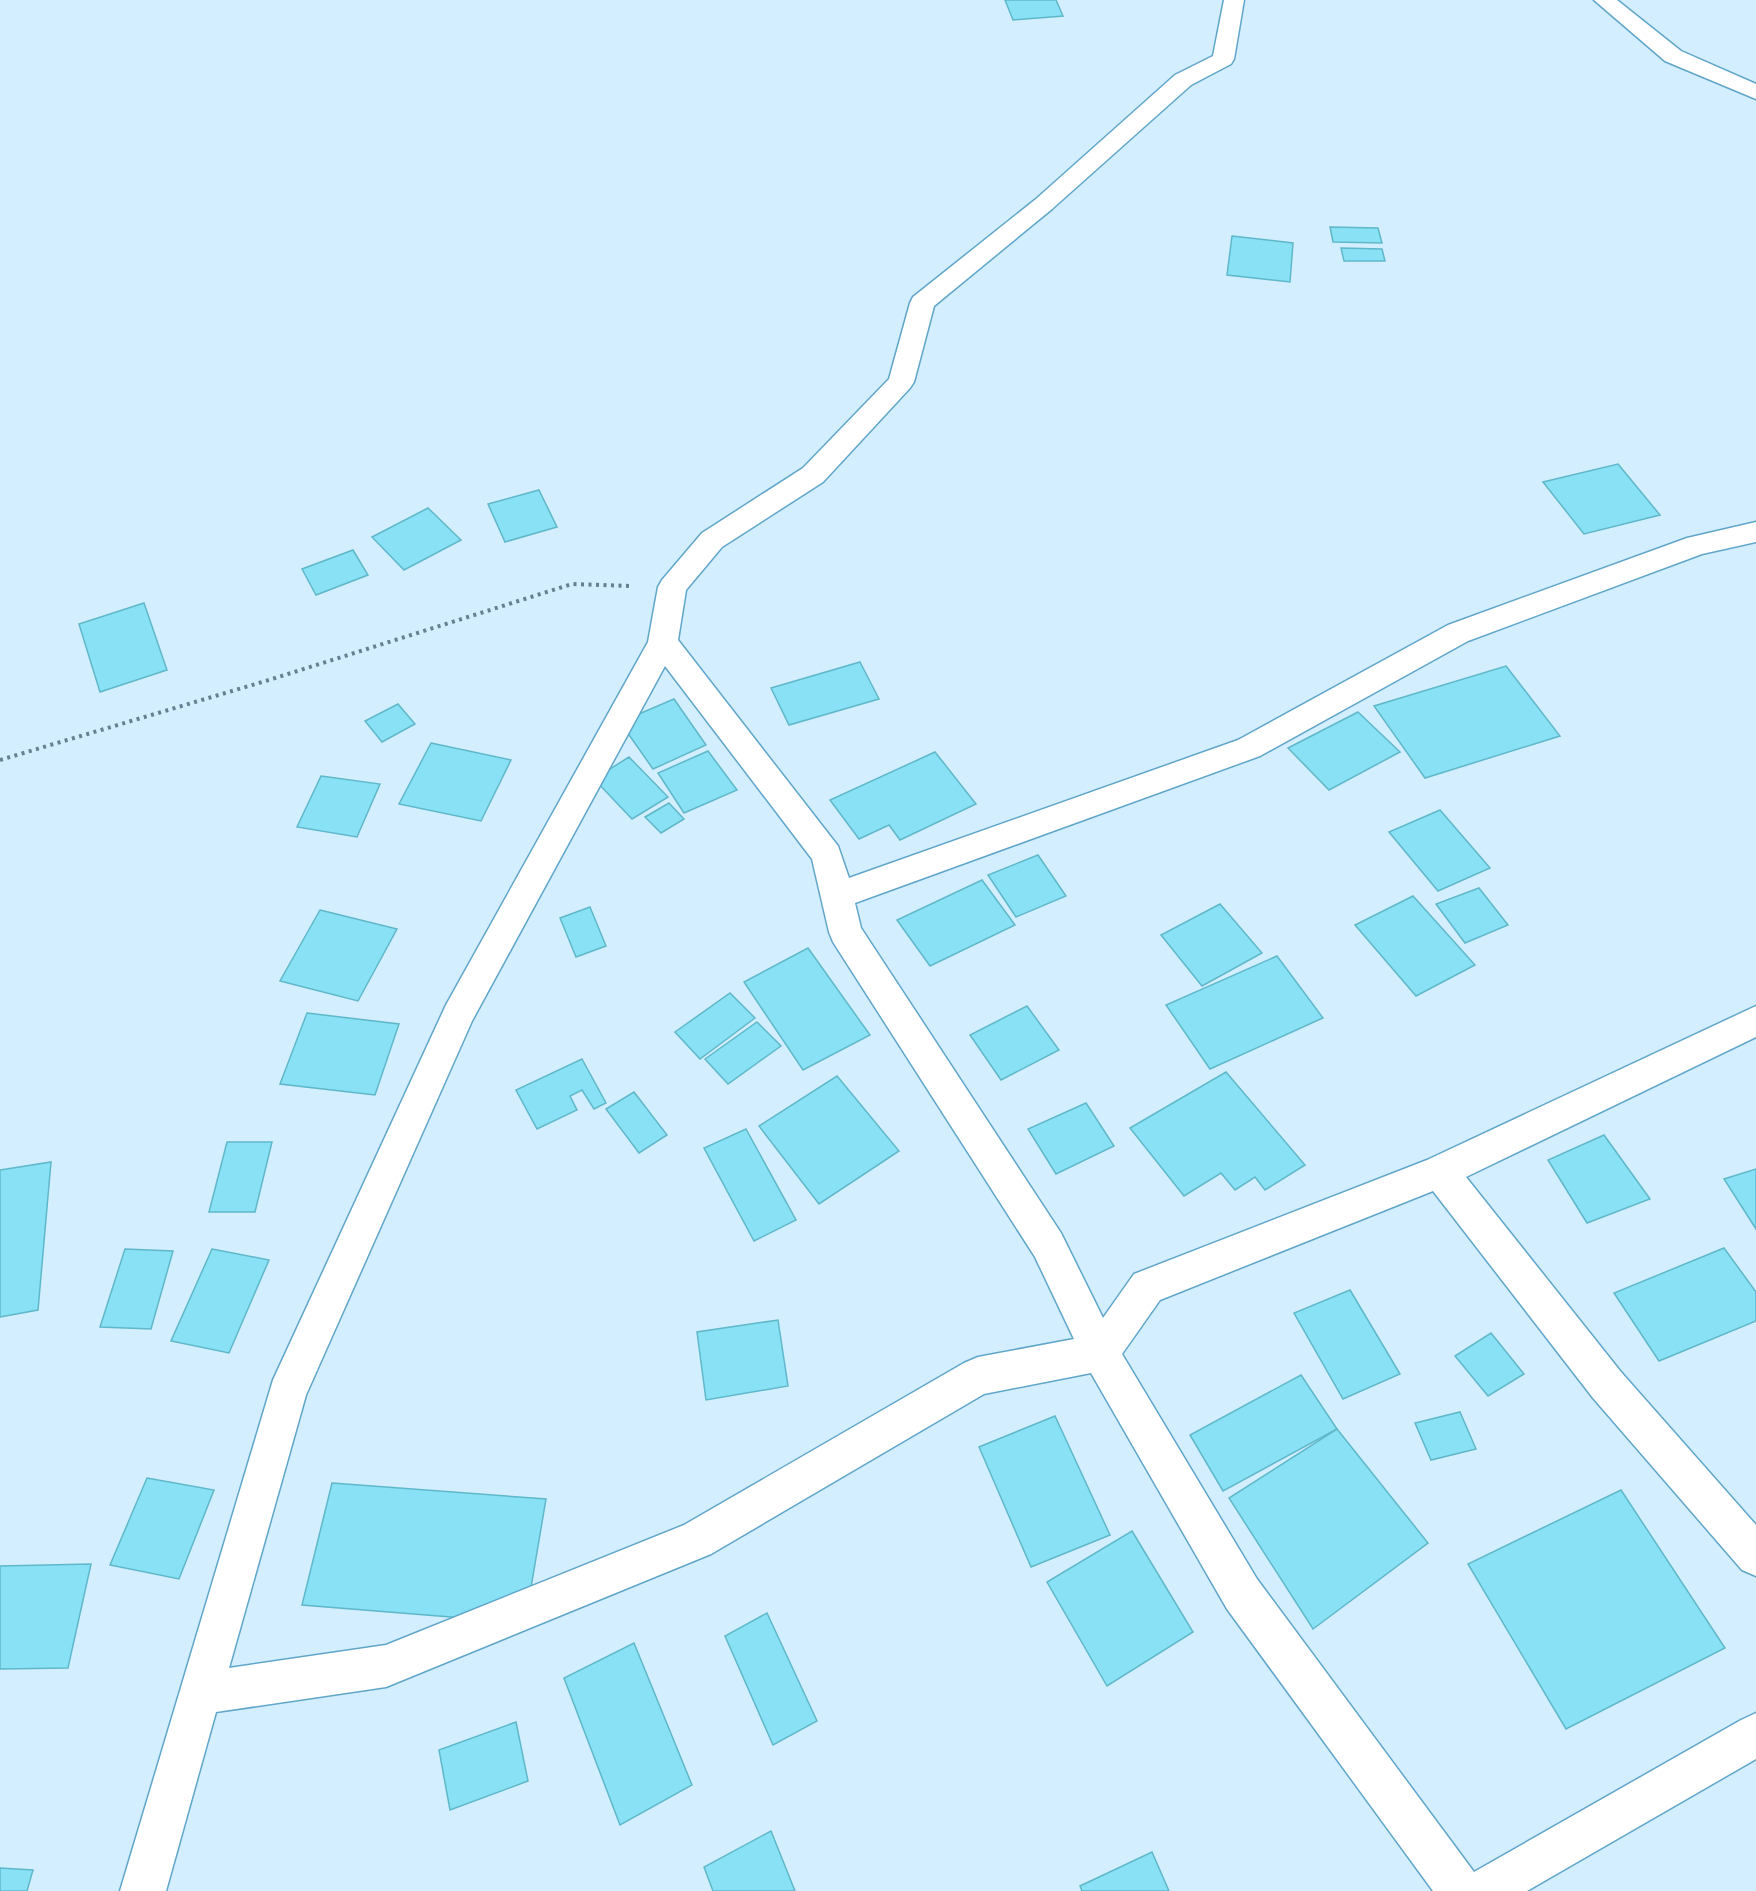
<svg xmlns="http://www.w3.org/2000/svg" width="1756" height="1891" font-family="'Open Sans',sans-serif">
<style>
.building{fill:#88e1f4;stroke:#5fb8ca;stroke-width:1.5}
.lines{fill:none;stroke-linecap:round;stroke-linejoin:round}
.street-casing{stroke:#5fa6ca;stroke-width:3}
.path{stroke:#648190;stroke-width:4;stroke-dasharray:3 4.5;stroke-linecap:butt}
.street{fill:#fff;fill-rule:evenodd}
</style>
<rect width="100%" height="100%" fill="#d3eefe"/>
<!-- building -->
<g class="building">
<path d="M1005 0H1056L1063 16 1013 20Z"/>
<path d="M1330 227 1378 228 1382 243 1333 242Z"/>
<path d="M1232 236 1293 243 1290 282 1227 275Z"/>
<path d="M1341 248 1382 249 1385 261H1344Z"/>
<path d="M1618 464 1660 515 1584 534 1543 482Z"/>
<path d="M539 490 557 527 505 542 488 504Z"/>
<path d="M428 508 461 540 404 570 372 537Z"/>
<path d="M353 550 368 575 316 595 302 569Z"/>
<path d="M144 603 167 670 100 692 79 624Z"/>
<path d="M860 662 879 699 789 725 771 688Z"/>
<path d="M1506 666 1560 736 1425 778 1374 706Z"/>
<path d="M674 699 706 745 653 769 620 722Z"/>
<path d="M398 704 415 724 382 742 365 721Z"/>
<path d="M1358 712 1400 752 1329 790 1288 748Z"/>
<path d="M431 743 511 760 481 821 399 804Z"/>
<path d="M708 751 737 790 684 813 658 773Z"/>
<path d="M935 752 976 804 900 840 889 825 859 839 830 800Z"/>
<path d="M629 757 668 797 632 819 594 779Z"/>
<path d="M321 776 380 784 357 837 297 827Z"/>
<path d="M669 803 684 819 661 833 645 817Z"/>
<path d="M1440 810 1490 868 1438 891 1389 832Z"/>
<path d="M1038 855 1066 896 1016 917 988 875Z"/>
<path d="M982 880 1015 925 930 966 897 920Z"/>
<path d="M1479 888 1508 925 1465 943 1436 904Z"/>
<path d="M1413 896 1475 965 1416 996 1355 925Z"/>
<path d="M1220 904 1262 953 1202 986 1161 935Z"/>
<path d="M590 907 606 946 576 957 560 918Z"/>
<path d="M320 910 397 929 358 1001 280 981Z"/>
<path d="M808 948 870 1035 803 1070 744 982Z"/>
<path d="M1277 956 1323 1018 1210 1069 1166 1005Z"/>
<path d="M730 993 755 1018 700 1059 675 1032Z"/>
<path d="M1027 1006 1059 1050 1001 1080 970 1035Z"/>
<path d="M307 1013 399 1024 375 1095 280 1084Z"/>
<path d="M757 1022 781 1046 728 1084 705 1059Z"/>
<path d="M582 1059 606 1103 594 1109 582 1090 570 1096 577 1110 537 1129 516 1090Z"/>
<path d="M1226 1072 1305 1165 1265 1190 1255 1177 1235 1190 1221 1173 1184 1196 1130 1128Z"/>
<path d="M837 1076 899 1151 819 1204 759 1126Z"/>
<path d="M634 1092 667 1135 639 1153 606 1109Z"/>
<path d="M1086 1103 1114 1146 1056 1174 1028 1129Z"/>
<path d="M746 1129 796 1220 754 1241 704 1148Z"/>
<path d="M1604 1135 1650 1199 1587 1223 1548 1160Z"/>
<path d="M227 1142H272L255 1212H209Z"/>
<path d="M51 1162 38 1310 0 1317V1170Z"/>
<path d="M1756 1169V1229L1724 1179Z"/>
<path d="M1724 1248 1756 1292V1321L1659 1361 1614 1293Z"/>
<path d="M125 1249 173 1251 151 1329 100 1327Z"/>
<path d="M212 1249 269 1260 229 1353 171 1341Z"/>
<path d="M1350 1290 1400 1374 1343 1399 1294 1313Z"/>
<path d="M778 1320 788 1386 706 1400 697 1332Z"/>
<path d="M1491 1333 1524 1374 1488 1396 1455 1356Z"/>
<path d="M1301 1375 1337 1429 1223 1491 1190 1435Z"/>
<path d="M1460 1412 1476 1449 1431 1460 1415 1423Z"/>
<path d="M1055 1416 1110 1535 1031 1567 979 1447Z"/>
<path d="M1337 1429 1428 1543 1313 1629 1229 1498Z"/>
<path d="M147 1478 214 1490 179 1579 110 1565Z"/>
<path d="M332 1483 546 1499 525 1623 302 1605Z"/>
<path d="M1621 1490 1725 1648 1566 1729 1468 1564Z"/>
<path d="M1132 1531 1193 1632 1107 1686 1047 1582Z"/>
<path d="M91 1564 68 1668 0 1669V1566Z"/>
<path d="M767 1613 817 1721 773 1745 725 1636Z"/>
<path d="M634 1643 692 1785 620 1825 564 1678Z"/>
<path d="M516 1722 528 1781 450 1810 439 1750Z"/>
<path d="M771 1831 795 1891H713L704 1867Z"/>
<path d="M1152 1852 1169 1891H1082L1080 1886Z"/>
<path d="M0 1868 33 1870 27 1891H0Z"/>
</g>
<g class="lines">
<defs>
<g id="street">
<path d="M1224 0H1244L1234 59 1231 64 1191 85 1052 209 934 306 914 382 910 388 823 482 722 547 686 590 678 640 838 846 849 878 1238 740 1448 625 1687 538 1756 522V542L1702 554 1468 641 1260 756 855 903 861 928 1061 1233 1103 1318 1134 1274 1427 1160 1756 1006V1037L1466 1177 1621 1372 1756 1525V1576L1742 1570 1593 1398 1433 1191 1160 1300 1122 1354 1257 1579 1474 1872 1741 1720 1756 1713V1759L1527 1891H1433L1227 1609 1091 1373 984 1394 711 1554 386 1687 216 1712 166 1891H120L273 1380 446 1005 648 642 658 587 662 580 702 533 803 468 889 379 910 303 913 297 1036 199 1175 75 1213 56ZM665 666 812 859 829 932 833 942 1035 1257 1074 1339 978 1357 964 1363 684 1525 386 1645 229 1668 306 1395 472 1021Z"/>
<path d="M1594 0H1617L1681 51 1756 84V99L1665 61Z"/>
</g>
</defs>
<!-- street casing -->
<use href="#street" class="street-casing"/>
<!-- path -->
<path class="path" d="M0 760 269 680 572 584 630 586"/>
<!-- street -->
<use href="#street" class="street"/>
</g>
</svg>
